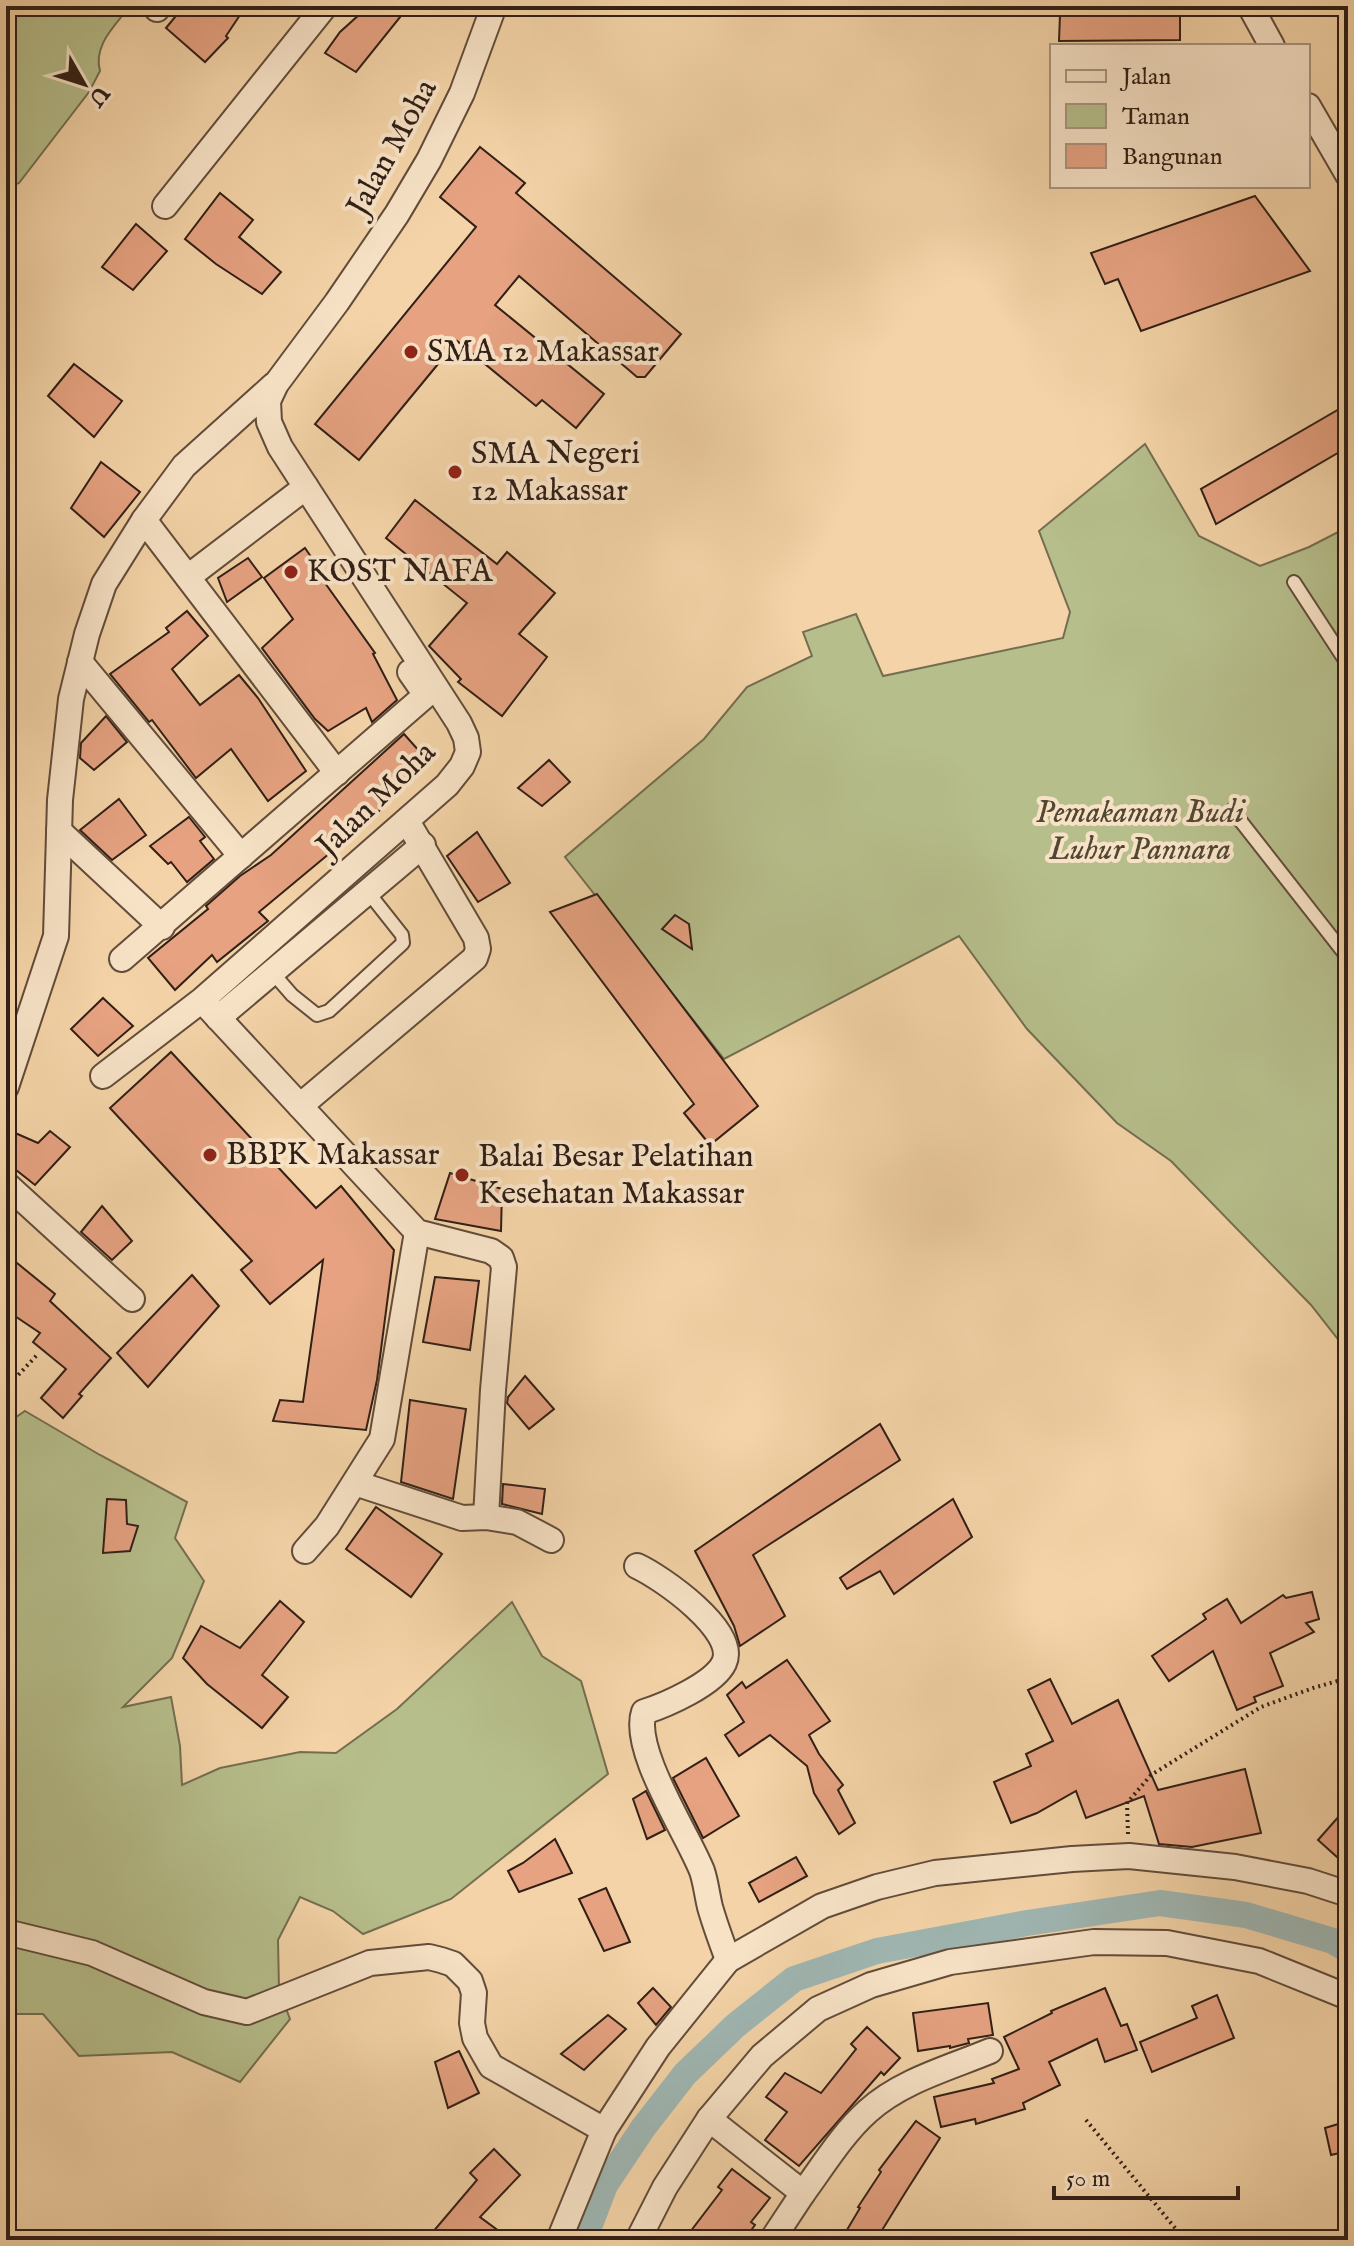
<svg xmlns="http://www.w3.org/2000/svg" width="1354" height="2246" font-family="'IM FELL English',serif">
<style>
.green{fill:#b6be8b;stroke:#746e50;stroke-width:2}
.lines{fill:none;stroke-linecap:round;stroke-linejoin:round}
.canal{stroke:#9fb6b2;stroke-width:26}
.building{fill:#e6a281;stroke:#311f16;stroke-width:2}
.service-casing{stroke:#624c3a;stroke-width:16}
.minor-casing{stroke:#624c3a;stroke-width:28}
.path{stroke:#311f16;stroke-width:4;stroke-dasharray:2 4;stroke-linecap:butt}
.service{stroke:#f7e2c6;stroke-width:12}
.minor{stroke:#f7e2c6;stroke-width:24}
.poi-dot{fill:#8f2418;stroke:#f7e2c6;stroke-width:3}
.labels{text-anchor:middle;dominant-baseline:central;stroke-width:8;stroke-linejoin:round;paint-order:stroke}
.street-label{font-size:32px;fill:#311f16;stroke:#f7e2c6}
.poi-label{font-size:32px;fill:#311f16;stroke:#f7e2c6;text-anchor:start}
.park-label{font-size:32px;font-style:italic;fill:#524733;stroke:#f7e2c6}
</style>
<rect width="100%" height="100%" fill="#f3d3a7"/>
<filter id="stains"><feTurbulence type="fractalNoise" baseFrequency=".0025" numOctaves="4"/><feColorMatrix values="0 0 0 0 .2 0 0 0 0 .09 0 0 0 0 .02 0 0 0 .5 -.17"/></filter>
<radialGradient id="worn" r=".72"><stop offset=".6" stop-color="#630" stop-opacity="0"/><stop offset="1" stop-color="#630" stop-opacity=".3"/></radialGradient>
<!-- green -->
<g class="green">
<path d="M6 6H130C115 26 93 45 100 71L89 92 19 183 6 188Z"/>
<path d="M1145 444 1199 536 1260 566 1309 547 1348 527V1352L1311 1305 1171 1161 1117 1123 1027 1029 959 936 724 1059 565 857 704 739 747 687 812 656 803 632 856 614 883 676 1063 638 1070 612 1039 531Z"/>
<path d="M25 1411 100 1455 187 1502 175 1538 204 1581 172 1658 123 1707 171 1697 180 1746 182 1785 220 1768 300 1752 336 1753 397 1709 512 1602 542 1656 581 1681 608 1774 451 1899 363 1934 333 1911 300 1897 278 1940 279 1990 290 2019 240 2082 172 2052 79 2056 43 2014H6V1424Z"/>
</g>
<g class="lines">
<!-- canal -->
<path class="canal" d="M584 2240 605 2185 643 2128 685 2074 735 2026 794 1979 877 1951 1027 1923 1160 1903 1246 1915 1333 1941 1348 1950"/>
</g>
<!-- building -->
<g class="building">
<path d="M184 6H246L226 36 228 38 205 62 166 28Z"/>
<path d="M365 6H409L356 72 325 53 340 32 361 13Z"/>
<path d="M1180 13V40L1059 41 1060 15Z"/>
<path d="M480 147 525 183 516 193 681 334 645 377H637L519 276 495 305 604 394 576 428 542 400 536 406 457 341 359 460 315 424 476 227 440 197Z"/>
<path d="M220 193 253 220 239 237 281 272 262 294 216 264 185 239Z"/>
<path d="M1255 196 1310 271 1141 331 1118 279 1105 284 1091 253Z"/>
<path d="M136 224 167 251 133 290 102 267Z"/>
<path d="M74 364 122 401 94 437 48 396Z"/>
<path d="M1348 404V447L1216 524 1201 489Z"/>
<path d="M101 462 140 492 104 537 71 508Z"/>
<path d="M415 500 497 564 507 552 555 593 519 634 547 657 502 716 458 682 461 679 429 646 467 603 386 538Z"/>
<path d="M305 548 318 567 315 569 375 653 373 654 397 700 372 722 366 708 328 731 315 719 262 648 293 619 264 578Z"/>
<path d="M248 558 262 577 227 602 218 578Z"/>
<path d="M187 611 208 636 172 669 200 705 239 675 258 698 306 771 268 801 231 749 196 778 152 720 149 722 110 674 169 632 166 628Z"/>
<path d="M106 716 127 742 94 770 80 758 81 743Z"/>
<path d="M404 734 428 761 372 818 259 912 268 921 217 962 212 955 175 990 148 958 208 909 206 906 240 876 271 855Z"/>
<path d="M549 760 570 782 542 806 518 788Z"/>
<path d="M119 799 146 835 112 860 80 830Z"/>
<path d="M189 817 205 837 200 841 214 859 187 882 171 862 168 864 150 846Z"/>
<path d="M477 832 510 883 478 902 447 856Z"/>
<path d="M597 894 758 1106 710 1145 684 1113 694 1104 550 912Z"/>
<path d="M675 915 689 924 692 949 662 929Z"/>
<path d="M103 998 133 1026 98 1056 71 1029Z"/>
<path d="M171 1052 316 1208 341 1186 394 1250 377 1380 366 1430 273 1421 280 1400 303 1402 323 1260 270 1304 241 1270 252 1261 110 1108Z"/>
<path d="M6 1129 38 1143 50 1131 70 1147 35 1185 6 1162Z"/>
<path d="M450 1173 502 1189 501 1231 435 1219Z"/>
<path d="M102 1206 132 1241 112 1260 81 1232Z"/>
<path d="M6 1254 55 1294 50 1301 111 1358 79 1394 82 1396 63 1418 41 1398 66 1369 33 1342 40 1333 6 1310Z"/>
<path d="M192 1275 219 1306 148 1387 117 1353Z"/>
<path d="M435 1277 479 1281 470 1350 423 1342Z"/>
<path d="M525 1376 554 1409 529 1429 507 1403 508 1397Z"/>
<path d="M410 1400 466 1409 453 1499 401 1482Z"/>
<path d="M880 1424 900 1460 753 1555 785 1616 740 1646 734 1626 695 1551Z"/>
<path d="M503 1484 545 1489 542 1514 502 1504Z"/>
<path d="M107 1499 126 1500 127 1524 138 1526 130 1551 103 1553Z"/>
<path d="M953 1499 972 1537 894 1594 880 1571 847 1589 840 1578Z"/>
<path d="M376 1507 442 1554 411 1597 346 1549Z"/>
<path d="M1312 1592 1319 1619 1306 1623 1314 1632 1270 1653 1283 1686 1254 1697 1256 1702 1237 1710 1213 1651 1169 1681 1152 1656 1206 1619 1203 1614 1227 1599 1241 1623 1283 1595 1286 1598Z"/>
<path d="M280 1601 304 1622 262 1675 288 1697 262 1728 207 1684 183 1658 201 1626 240 1648Z"/>
<path d="M787 1660 830 1721 809 1735 819 1754 843 1785 838 1790 855 1823 839 1834 814 1793 807 1766 770 1735 739 1756 725 1735 744 1722 727 1695 742 1682 746 1688Z"/>
<path d="M1050 1679 1072 1724 1118 1700 1158 1790 1245 1769 1261 1833 1192 1847 1159 1844 1144 1796 1086 1818 1076 1791 1037 1813 1011 1823 994 1782 1031 1766 1026 1754 1053 1741 1028 1690Z"/>
<path d="M706 1758 739 1816 703 1838 673 1778Z"/>
<path d="M646 1791 665 1830 647 1839 633 1799Z"/>
<path d="M1348 1806V1845L1337 1857 1318 1840Z"/>
<path d="M555 1839 572 1873 519 1892 508 1871 523 1863Z"/>
<path d="M796 1857 807 1876 759 1902 749 1883Z"/>
<path d="M606 1888 630 1942 604 1951 579 1899Z"/>
<path d="M653 1988 671 2007 656 2025 638 2003Z"/>
<path d="M1105 1988 1121 2026 1127 2024 1137 2050 1105 2062 1097 2039 1049 2062 1060 2085 1023 2103 1025 2109 976 2124 975 2119 941 2127 934 2097 994 2083 992 2079 1019 2069 1004 2037 1052 2013 1051 2011Z"/>
<path d="M1217 1995 1234 2038 1152 2072 1140 2042 1197 2018 1192 2006Z"/>
<path d="M988 2003 993 2035 968 2039 969 2043 950 2048V2046L918 2051 913 2013Z"/>
<path d="M608 2015 626 2029 584 2070 561 2054Z"/>
<path d="M867 2027 900 2058 884 2075 881 2072 799 2166 765 2140 787 2112 766 2097 785 2073 821 2093 856 2049 851 2044Z"/>
<path d="M459 2051 479 2093 448 2108 435 2062Z"/>
<path d="M916 2121 940 2138 905 2193 876 2240H841L860 2208 858 2207 881 2172 879 2170Z"/>
<path d="M1348 2121V2151L1331 2155 1325 2128Z"/>
<path d="M494 2149 520 2175 480 2217 511 2240H426L477 2180 470 2173Z"/>
<path d="M732 2169 770 2198 751 2222 755 2225 744 2240H684L722 2190 718 2187Z"/>
</g>
<g class="lines">
<defs>
<g id="service">
<path d="M1294 582 1348 665"/>
<path d="M1232 810 1348 958"/>
<path d="M272 972 292 995 317 1015 329 1011 403 943 402 935 368 892"/>
</g>
<g id="minor">
<path d="M1250 6 1272 46"/>
<path d="M157 9 159 6"/>
<path d="M1308 106 1348 175"/>
<path d="M165 206 325 6"/>
<path d="M144 520 337 773"/>
<path d="M188 577 306 487"/>
<path d="M80 662 241 856"/>
<path d="M407 821 476 938 478 949 475 958 300 1106 417 1232 491 1251 501 1258 504 1267 493 1390 486 1517"/>
<path d="M59 831 162 927"/>
<path d="M122 959 426 695 410 672"/>
<path d="M209 1008 300 1106"/>
<path d="M218 1018 423 845"/>
<path d="M103 1076 202 1000 447 785 462 766 468 752 466 738 459 723 280 447 269 422 268 401 276 384 337 302 397 214 429 160 462 93 494 6"/>
<path d="M6 1087 56 936 60 800 71 699 87 634 104 584 144 520 184 466 274 385"/>
<path d="M6 1184 132 1299"/>
<path d="M355 1483 462 1518 486 1517 517 1522 551 1540"/>
<path d="M305 1551 327 1526 382 1439 417 1232"/>
<path d="M637 1566C661 1577 739 1631 724 1663 714 1684 666 1705 644 1712 631 1749 687 1833 702 1871 706 1883 707 1895 710 1907 715 1925 722 1943 728 1960"/>
<path d="M6 1932 92 1953 204 2002 247 2012 370 1963 429 1957 441 1960 453 1964 470 1981 474 1993 472 2023 475 2038 491 2066 604 2130"/>
<path d="M709 2119 803 2193C823 2166 842 2134 868 2111 901 2081 949 2068 990 2051"/>
<path d="M559 2240 604 2130 658 2047 728 1960 822 1906 877 1887 935 1873 1072 1859 1129 1856 1235 1867 1308 1881 1348 1894"/>
<path d="M638 2240 665 2187 709 2119 762 2056 818 2009 871 1985 950 1962 1094 1942 1167 1943 1259 1961 1348 1997"/>
<path d="M772 2240 803 2193"/>
</g>
</defs>
<!-- service casing -->
<use href="#service" class="service-casing"/>
<!-- minor casing -->
<use href="#minor" class="minor-casing"/>
<!-- path -->
<g class="path">
<path d="M6 1388 37 1355"/>
<path d="M1128 1834 1127 1803 1151 1775 1261 1707 1313 1688 1348 1678"/>
<path d="M1086 2120 1185 2240"/>
</g>
<!-- service -->
<use href="#service" class="service"/>
<!-- minor -->
<use href="#minor" class="minor"/>
</g>
<!-- markers -->
<g class="poi-dot">
<circle cx="411" cy="352" r="8"/>
<circle cx="455" cy="472" r="8"/>
<circle cx="291" cy="572" r="8"/>
<circle cx="210" cy="1155" r="8"/>
<circle cx="462" cy="1175" r="8"/>
</g>
<g class="labels">
<!-- street labels -->
<g class="street-label">
<text transform="translate(393 148) rotate(-61)">Jalan Moha</text>
<text transform="translate(377 800) rotate(-44)">Jalan Moha</text>
</g>
<!-- poi labels -->
<g class="poi-label">
<text x="427" y="352">SMA 12 Makassar</text>
<text x="471" y="454">SMA Negeri<tspan x="471" dy="37">12 Makassar</tspan></text>
<text x="307" y="572">KOST NAFA</text>
<text x="226" y="1155">BBPK Makassar</text>
<text x="478" y="1157">Balai Besar Pelatihan<tspan x="478" dy="37">Kesehatan Makassar</tspan></text>
</g>
<!-- park labels -->
<g class="park-label">
<text x="1140" y="813">Pemakaman Budi<tspan x="1140" dy="37">Luhur Pannara</tspan></text>
</g>
</g>
<!-- margin -->
<rect width="1354" height="2246" fill="none" stroke="#f3d3a7" stroke-width="32"/>
<rect x="8" y="8" width="1338" height="2230" fill="none" stroke="#311f16" stroke-width="4"/>
<rect x="16" y="16" width="1322" height="2214" fill="none" stroke="#311f16" stroke-width="2"/>
<!-- legend -->
<rect x="1050" y="44" width="260" height="144" fill="#f7e2c6" stroke="#a89480" stroke-width="2"/>
<rect x="1066" y="70" width="40" height="12" fill="#f7e2c6" stroke="#a89480" stroke-width="2"/>
<text x="1122" y="84" font-size="24" fill="#311f16">Jalan</text>
<rect x="1066" y="104" width="40" height="24" fill="#b6be8b" stroke="#a89480" stroke-width="2"/>
<text x="1122" y="124" font-size="24" fill="#311f16">Taman</text>
<rect x="1066" y="144" width="40" height="24" fill="#e6a281" stroke="#a89480" stroke-width="2"/>
<text x="1122" y="164" font-size="24" fill="#311f16">Bangunan</text>
<!-- north arrow -->
<g transform="translate(84 84) rotate(129)" stroke="#f7e2c6" stroke-width="6" paint-order="stroke">
<path d="M0-6L14 30L0 20L-14 30Z" fill="#311f16"/>
<text y="-12" font-size="22" font-weight="bold" text-anchor="middle" fill="#311f16">U</text>
</g>
<!-- scale -->
<path d="M1054 2186v12h184v-12" fill="none" stroke="#311f16" stroke-width="4"/>
<text x="1066" y="2186" font-size="24" fill="#311f16" stroke="#f7e2c6" stroke-width="6" paint-order="stroke">50 m</text>
<rect width="100%" height="100%" filter="url(#stains)"/>
<rect width="100%" height="100%" fill="url(#worn)"/>
</svg>
